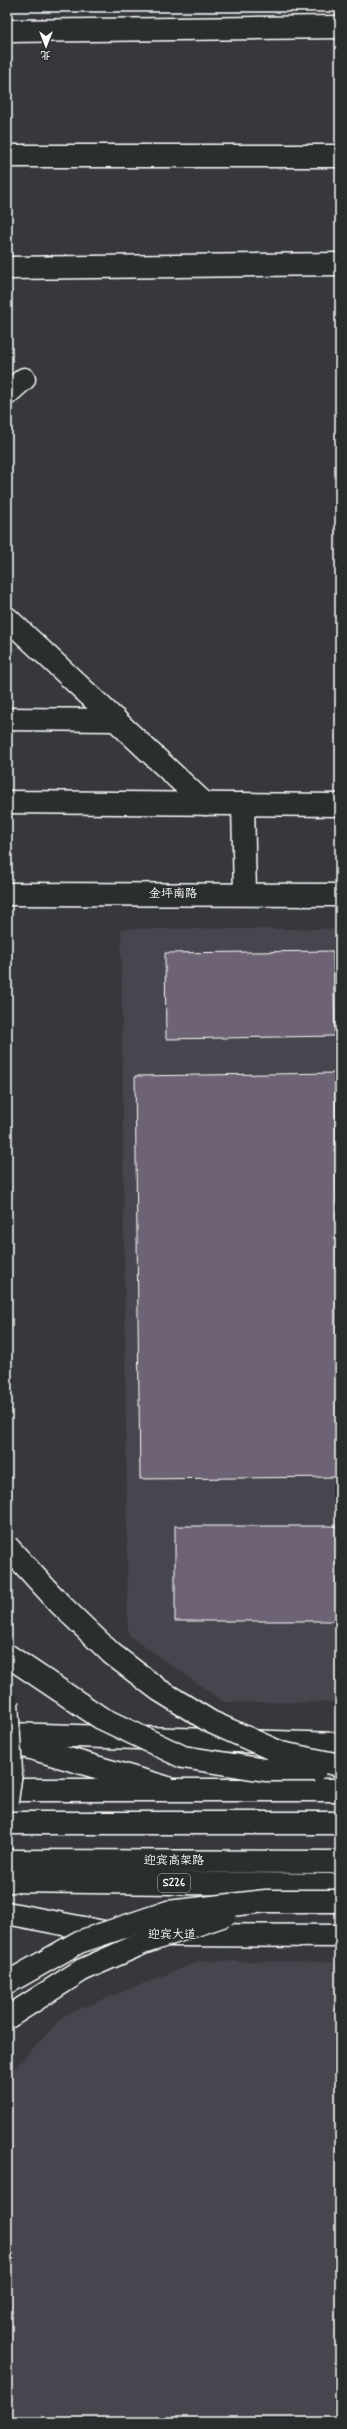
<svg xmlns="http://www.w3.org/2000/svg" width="347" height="2429" font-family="Mynerve,'LXGW WenKai TC',sans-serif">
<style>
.built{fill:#47454d}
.building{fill:#6d6474;stroke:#fff}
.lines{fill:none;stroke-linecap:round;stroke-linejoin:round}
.minor-casing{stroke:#fff;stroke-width:25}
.major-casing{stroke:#fff;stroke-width:25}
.highway-casing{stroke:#fff;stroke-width:25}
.minor{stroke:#2a2d2e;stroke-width:22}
.major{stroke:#2a2d2e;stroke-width:22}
.highway{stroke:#2a2d2e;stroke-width:22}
.highway-bridge-casing{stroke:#fff;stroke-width:25;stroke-linecap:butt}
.highway-bridge{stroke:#2a2d2e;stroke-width:22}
.labels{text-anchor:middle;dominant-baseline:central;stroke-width:3;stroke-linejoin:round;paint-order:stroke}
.shield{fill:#2a2d2e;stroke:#bfc0c0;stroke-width:1}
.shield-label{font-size:11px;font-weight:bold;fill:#fff}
.street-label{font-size:12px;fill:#fff;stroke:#2a2d2e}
</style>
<rect width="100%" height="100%" fill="#37383c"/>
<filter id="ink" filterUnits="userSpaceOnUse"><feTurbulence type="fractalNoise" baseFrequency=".025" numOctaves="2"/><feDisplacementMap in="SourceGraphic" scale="8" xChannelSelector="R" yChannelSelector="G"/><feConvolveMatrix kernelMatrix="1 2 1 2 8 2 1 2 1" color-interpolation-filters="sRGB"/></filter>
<g filter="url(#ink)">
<!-- built -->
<g class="built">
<path d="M121 929H340V1702H224L128 1635Z"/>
<path d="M200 1961 340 1962V2422H7V2076L65 2015Z"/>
</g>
<!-- building -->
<g class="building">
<path d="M333 951 335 1036 166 1039 165 953Z"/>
<path d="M335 1073 340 1477 140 1479 135 1076Z"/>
<rect x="175" y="1526" width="165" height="95"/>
</g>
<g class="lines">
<defs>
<g id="minor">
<path d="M7 31 340 27"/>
<path d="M7 156H340"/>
<path d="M7 268 340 264"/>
<path d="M7 394 24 379"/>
<path d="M7 618 205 804"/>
<path d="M7 719 116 720"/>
<path d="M7 802 340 805"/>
<path d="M243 804 245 894"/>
<path d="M7 894 340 895"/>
<path d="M7 1734 340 1744"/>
<path d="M10 1742 165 1787"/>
<path d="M7 1913 114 1934"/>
<path d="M170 1935 340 1936"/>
</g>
<g id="major">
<path d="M7 1790H340"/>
<path d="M7 1881 340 1885"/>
</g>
<g id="highway">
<path d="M7 1823H340"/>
<path d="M7 1861 340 1862"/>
</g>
</defs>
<!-- minor casing -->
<use href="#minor" class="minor-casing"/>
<!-- major casing -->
<use href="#major" class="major-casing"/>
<!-- highway casing -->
<use href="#highway" class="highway-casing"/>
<!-- minor -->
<use href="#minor" class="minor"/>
<!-- major -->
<use href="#major" class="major"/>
<!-- highway -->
<use href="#highway" class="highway"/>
<defs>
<g id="highway-bridge">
<path d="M7 1546 60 1604 112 1654 159 1690 211 1722 281 1753 340 1765"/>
<path d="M7 1655 101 1718 183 1757 265 1770H315"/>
<path d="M7 1702 11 1772 7 1801"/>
<path d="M7 1983 79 1942 168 1912 266 1901H340"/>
<path d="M7 2018 82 1970 143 1943 225 1915"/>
</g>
</defs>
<!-- highway-bridge casing -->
<use href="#highway-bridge" class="highway-bridge-casing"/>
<!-- highway-bridge -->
<use href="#highway-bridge" class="highway-bridge"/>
</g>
</g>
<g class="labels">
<!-- shield labels -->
<rect class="shield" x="158" y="1874" width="32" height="18" rx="3"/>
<g class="shield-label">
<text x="174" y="1883">S226</text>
</g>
<!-- street labels -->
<g class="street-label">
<text x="173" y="894">金坪南路</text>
<text x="174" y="1861">迎宾高架路</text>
<text x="172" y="1935">迎宾大道</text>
</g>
</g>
<!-- margin -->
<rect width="347" height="2429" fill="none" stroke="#2a2d2e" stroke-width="24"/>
<rect x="12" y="12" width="323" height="2405" fill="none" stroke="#fff" stroke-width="1.5" filter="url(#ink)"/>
<!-- north arrow -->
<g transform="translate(46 46) rotate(180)" stroke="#2a2d2e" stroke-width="3" paint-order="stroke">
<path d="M0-3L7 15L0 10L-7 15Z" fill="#ffffff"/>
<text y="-6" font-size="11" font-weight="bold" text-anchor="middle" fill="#ffffff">北</text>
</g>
</svg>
